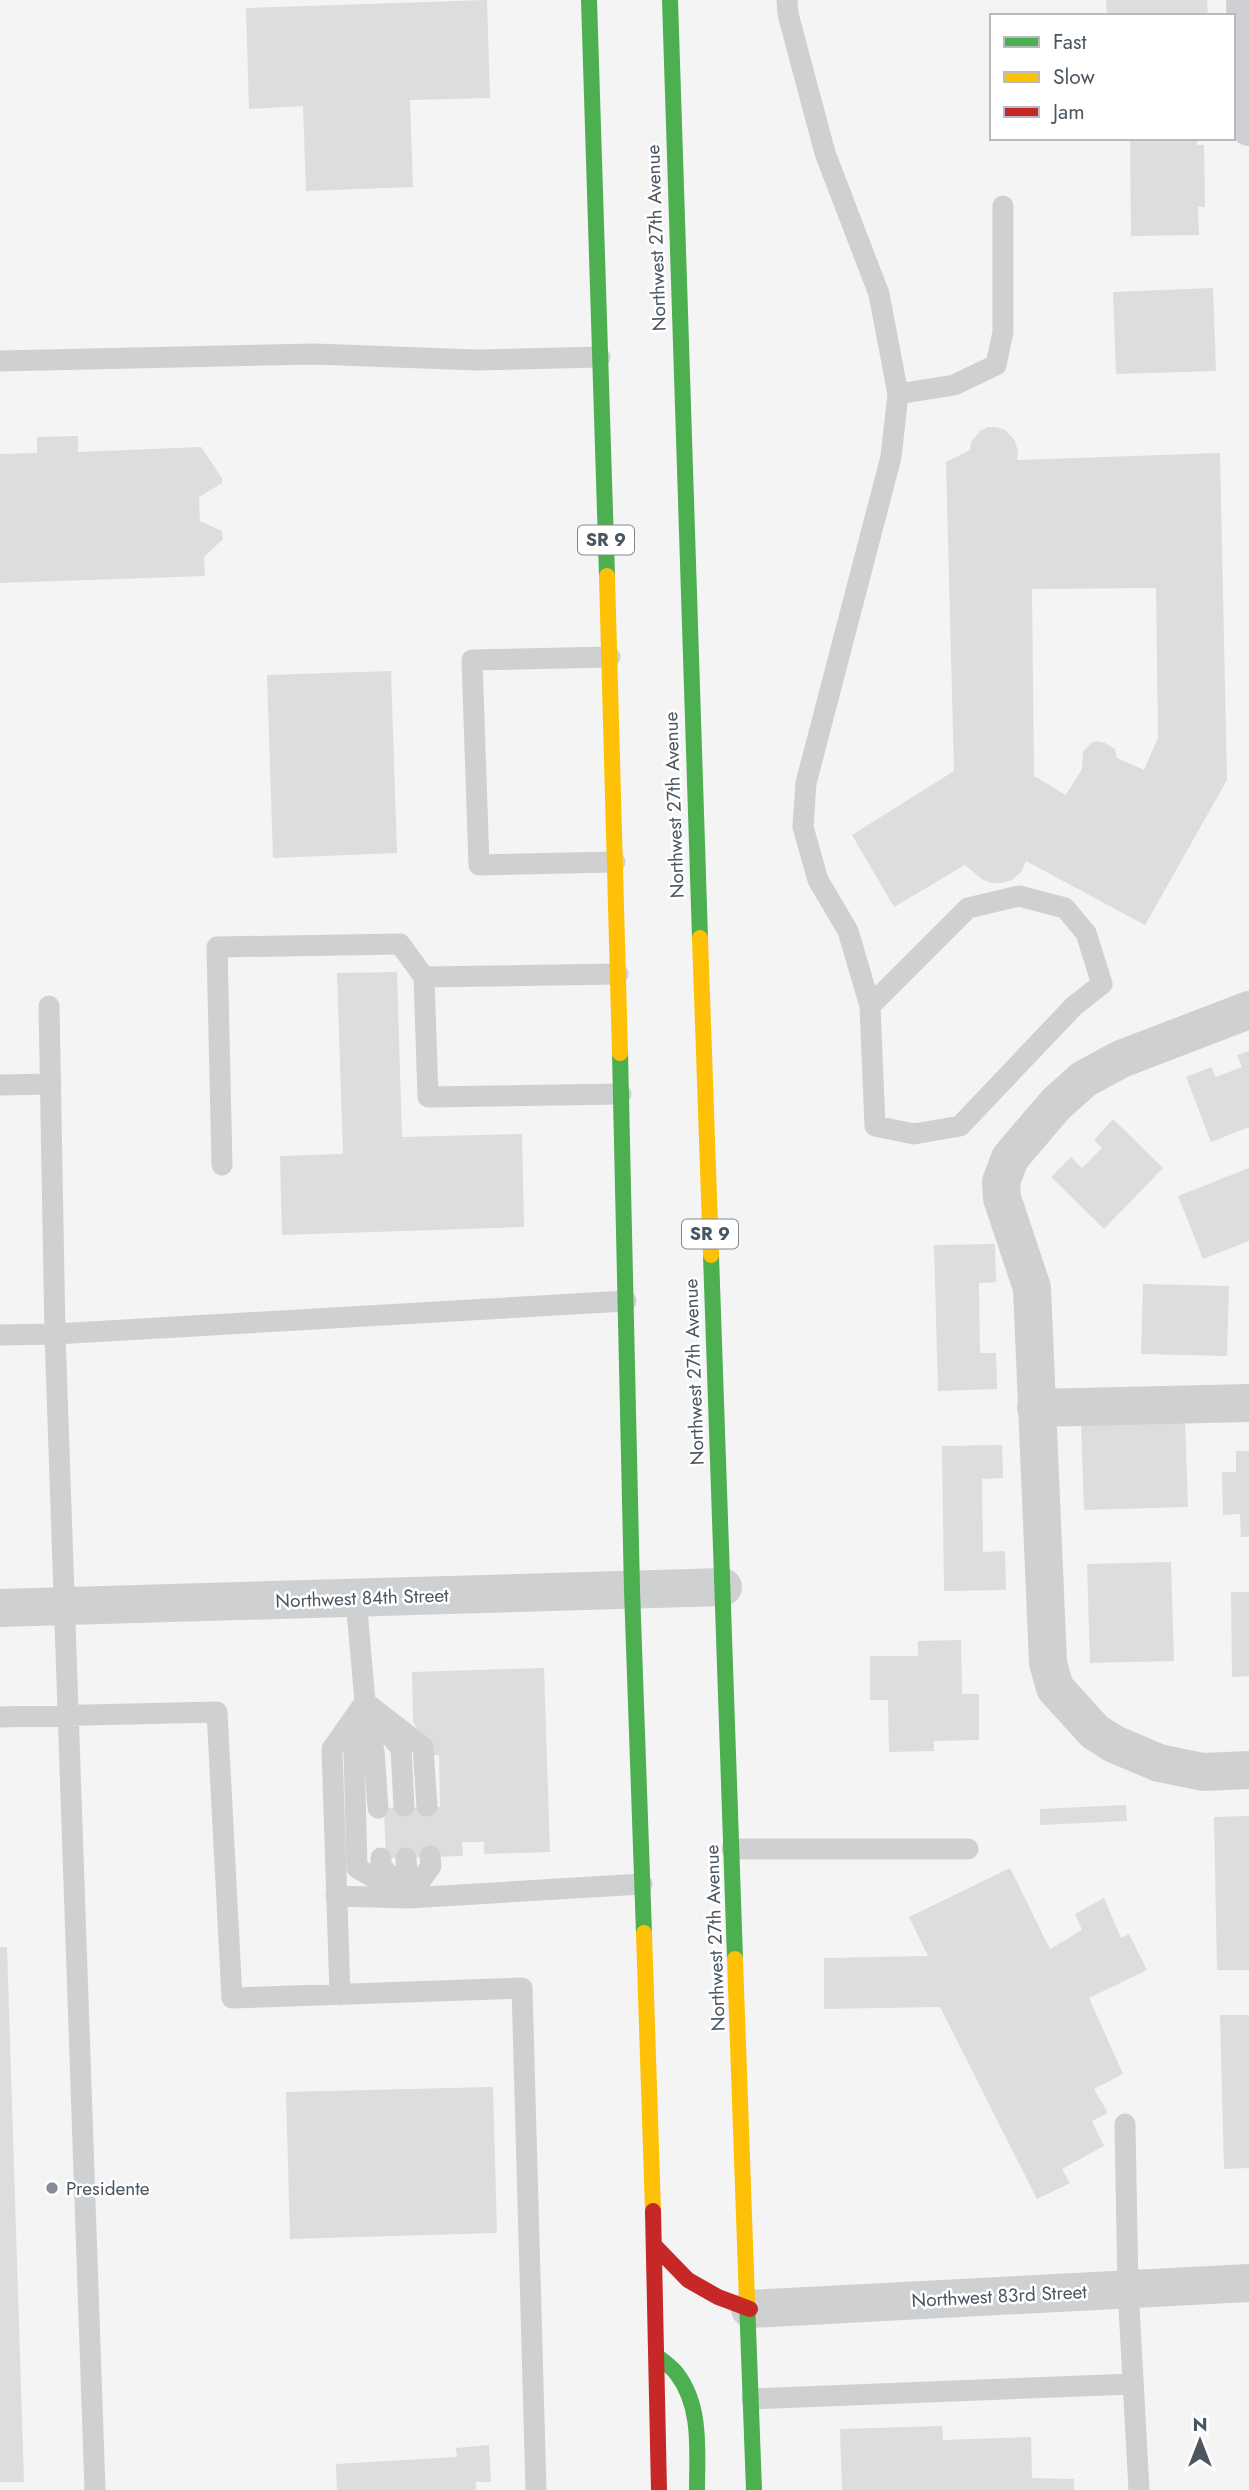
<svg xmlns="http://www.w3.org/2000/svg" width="1249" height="2490" font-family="Jost,sans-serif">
<rect width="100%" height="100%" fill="#f4f4f4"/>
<!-- building -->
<path fill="#ddddde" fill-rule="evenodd" d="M487 0 490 98 410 100 413 187 306 191 303 106 249 109 246 8Z
M1106 0H1207L1208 16H1107Z
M1130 138H1197V145H1204L1205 207H1198L1199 235 1131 236Z
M1213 288 1216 371 1116 374 1113 292Z
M988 427H996L1005 430 1014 439 1018 451 1017 460 1220 453 1227 780 1145 925 1026 861 1022 871 1012 880 1002 883H992L983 880 965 865 894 907 852 835 954 771 946 462 970 450 971 442 980 431ZM1156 588 1158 738 1144 770 1117 758 1115 749 1105 743 1098 741 1091 743 1083 752 1082 769 1066 795 1034 776 1032 589Z
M78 436V452L201 447 222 478V483L199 497 200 521 222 531 223 539 204 557 205 576 0 583V454L37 453V437Z
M391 671 397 853 273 858 267 675Z
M397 972 402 1137 522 1134 524 1227 282 1235 280 1156 343 1154 337 973Z
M1249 1051V1127L1211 1142 1186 1077 1211 1067 1216 1077 1242 1067 1237 1055Z
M1113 1119 1163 1168 1104 1229 1051 1177 1071 1157 1082 1168 1102 1148 1094 1140Z
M1249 1168V1241L1203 1259 1178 1196Z
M995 1244 996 1282 979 1283 980 1353H996L997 1389 938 1391 934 1245Z
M1143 1284 1229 1286 1227 1356 1141 1354Z
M1185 1419 1188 1507 1084 1510 1081 1422Z
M1002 1445 1003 1478 982 1479 983 1552 1005 1551 1006 1590 944 1591 942 1446Z
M1236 1451H1249V1537H1241L1240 1514 1223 1515 1222 1472H1236Z
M1171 1562 1174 1661 1090 1663 1087 1564Z
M1231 1592H1249V1676L1232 1677Z
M961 1640 962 1694H979V1740L934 1741V1751L889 1752 888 1700H870V1656H918V1641Z
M544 1668 550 1852 484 1854V1842H462L463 1856 386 1858 384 1808 440 1807 439 1755 429 1756 413 1721 412 1672Z
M1126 1805 1127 1821 1040 1825V1809Z
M1249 1816V1970H1217L1214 1817Z
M1010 1868 1050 1949 1082 1930 1075 1914 1104 1898 1121 1938 1129 1934 1147 1970 1089 1998 1123 2074 1094 2089 1108 2113 1092 2121 1104 2146 1062 2169 1070 2183 1037 2199 940 2007 824 2009V1958L928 1956 909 1917Z
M0 1947H7L24 2482H0Z
M1220 2015H1249V2168L1224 2169Z
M493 2087 497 2233 290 2239 286 2092Z
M942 2426 943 2440 1031 2437 1032 2478 1074 2479V2490H842L840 2429Z
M489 2445 491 2482H476V2490H337L336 2464 457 2457 456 2448Z"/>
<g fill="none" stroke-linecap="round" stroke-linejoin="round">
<!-- lane -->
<path stroke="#ced0d2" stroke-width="21" d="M787 0 788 14 825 153 879 294 898 394 891 457 806 783 803 827 818 880 848 931 870 1006 875 1126 914 1134 960 1126 1074 1006 1102 984 1086 933 1065 908 1019 896 968 908 870 1006
M0 361 314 354 476 360 600 357
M898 394 954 385 996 365 1003 332V206
M610 657 472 660 479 865 615 862
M618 974 424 977 428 1097 621 1094
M0 1085 51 1084
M222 1165 217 947 400 944 424 977
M0 1335 55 1334 49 1006
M365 1702 423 1747 427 1806
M367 1711 374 1751 378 1808
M362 1714 354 1752 357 1868 407 1897
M0 1717 217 1712 232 1998 522 1988 536 2490
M383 1726 401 1749 404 1806
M732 1849H968
M381 1858V1866L398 1885
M406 1858 408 1898
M336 1896 408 1898 642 1884
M408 1898 431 1866 430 1856
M340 1995 332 1749 365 1702 356 1599
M1125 2124 1128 2289 1139 2490
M752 2399 1133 2384
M95 2490 55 1334 626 1301"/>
<!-- street -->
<path stroke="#ced0d2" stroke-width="38" d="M1245 0 1249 127
M1249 1010 1121 1059 1084 1079 1056 1104 1010 1158 1001 1182 1002 1198 1032 1288 1048 1663 1055 1688 1095 1732 1114 1744 1159 1763 1203 1772 1249 1770
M1036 1408 1249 1403
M0 1608 723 1587
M750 2309 1249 2283"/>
<!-- fast -->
<path stroke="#4caf50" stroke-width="16" d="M589 0 607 576
M670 0 700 938
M620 1053 632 1590 644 1933
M711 1255 735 1959
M747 2301 754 2490
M657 2356C664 2362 672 2367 677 2374 702 2407 697 2451 697 2490"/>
<!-- slow -->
<path stroke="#ffc107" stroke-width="16" d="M607 576 620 1053
M700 938 711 1255
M644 1933 653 2211
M735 1959 747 2301"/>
<!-- jam -->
<path stroke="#c62828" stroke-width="16" d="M653 2211 659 2490
M654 2245 688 2280 718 2297 750 2309"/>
</g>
<!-- markers -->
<circle fill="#868d94" stroke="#fff" stroke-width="2.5" cx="52" cy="2188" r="7"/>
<g text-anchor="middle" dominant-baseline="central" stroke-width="5" stroke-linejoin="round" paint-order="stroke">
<!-- shield labels -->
<g fill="#fff" stroke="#808990" stroke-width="2">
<rect x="578" y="525.5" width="56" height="29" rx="5"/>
<rect x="682" y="1219.5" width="56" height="29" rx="5"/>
</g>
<g font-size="18" font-weight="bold" fill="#4a5661">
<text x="606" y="540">SR 9</text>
<text x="710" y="1234">SR 9</text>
</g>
<!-- street labels -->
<g font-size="19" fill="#4a5661" stroke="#fff">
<text transform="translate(656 238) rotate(-92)">Northwest 27th Avenue</text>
<text transform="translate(674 805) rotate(-92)">Northwest 27th Avenue</text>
<text transform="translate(694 1372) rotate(-92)">Northwest 27th Avenue</text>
<text transform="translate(362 1598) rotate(-2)">Northwest 84th Street</text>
<text transform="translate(715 1938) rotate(-92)">Northwest 27th Avenue</text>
<text transform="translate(999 2296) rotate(-3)">Northwest 83rd Street</text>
</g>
<!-- poi labels -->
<g font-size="19" fill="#4a5661" stroke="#fff" text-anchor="start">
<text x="66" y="2188">Presidente</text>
</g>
</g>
<!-- legend -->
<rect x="990" y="14" width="245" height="126" fill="#ffffff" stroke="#b7bbc0" stroke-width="2"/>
<rect x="1004" y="37" width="35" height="10" fill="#4caf50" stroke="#b7bbc0" stroke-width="2"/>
<text x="1053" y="49" font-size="21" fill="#4a5661">Fast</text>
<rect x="1004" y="72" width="35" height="10" fill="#ffc107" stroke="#b7bbc0" stroke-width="2"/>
<text x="1053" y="84" font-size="21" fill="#4a5661">Slow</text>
<rect x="1004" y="107" width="35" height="10" fill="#c62828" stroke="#b7bbc0" stroke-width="2"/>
<text x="1053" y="119" font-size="21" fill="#4a5661">Jam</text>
<!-- north arrow -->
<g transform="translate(1200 2441)" stroke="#ffffff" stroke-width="5" paint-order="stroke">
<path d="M0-5L12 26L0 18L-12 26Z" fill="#4a5661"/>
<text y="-10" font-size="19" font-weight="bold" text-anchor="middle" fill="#4a5661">N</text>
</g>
</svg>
